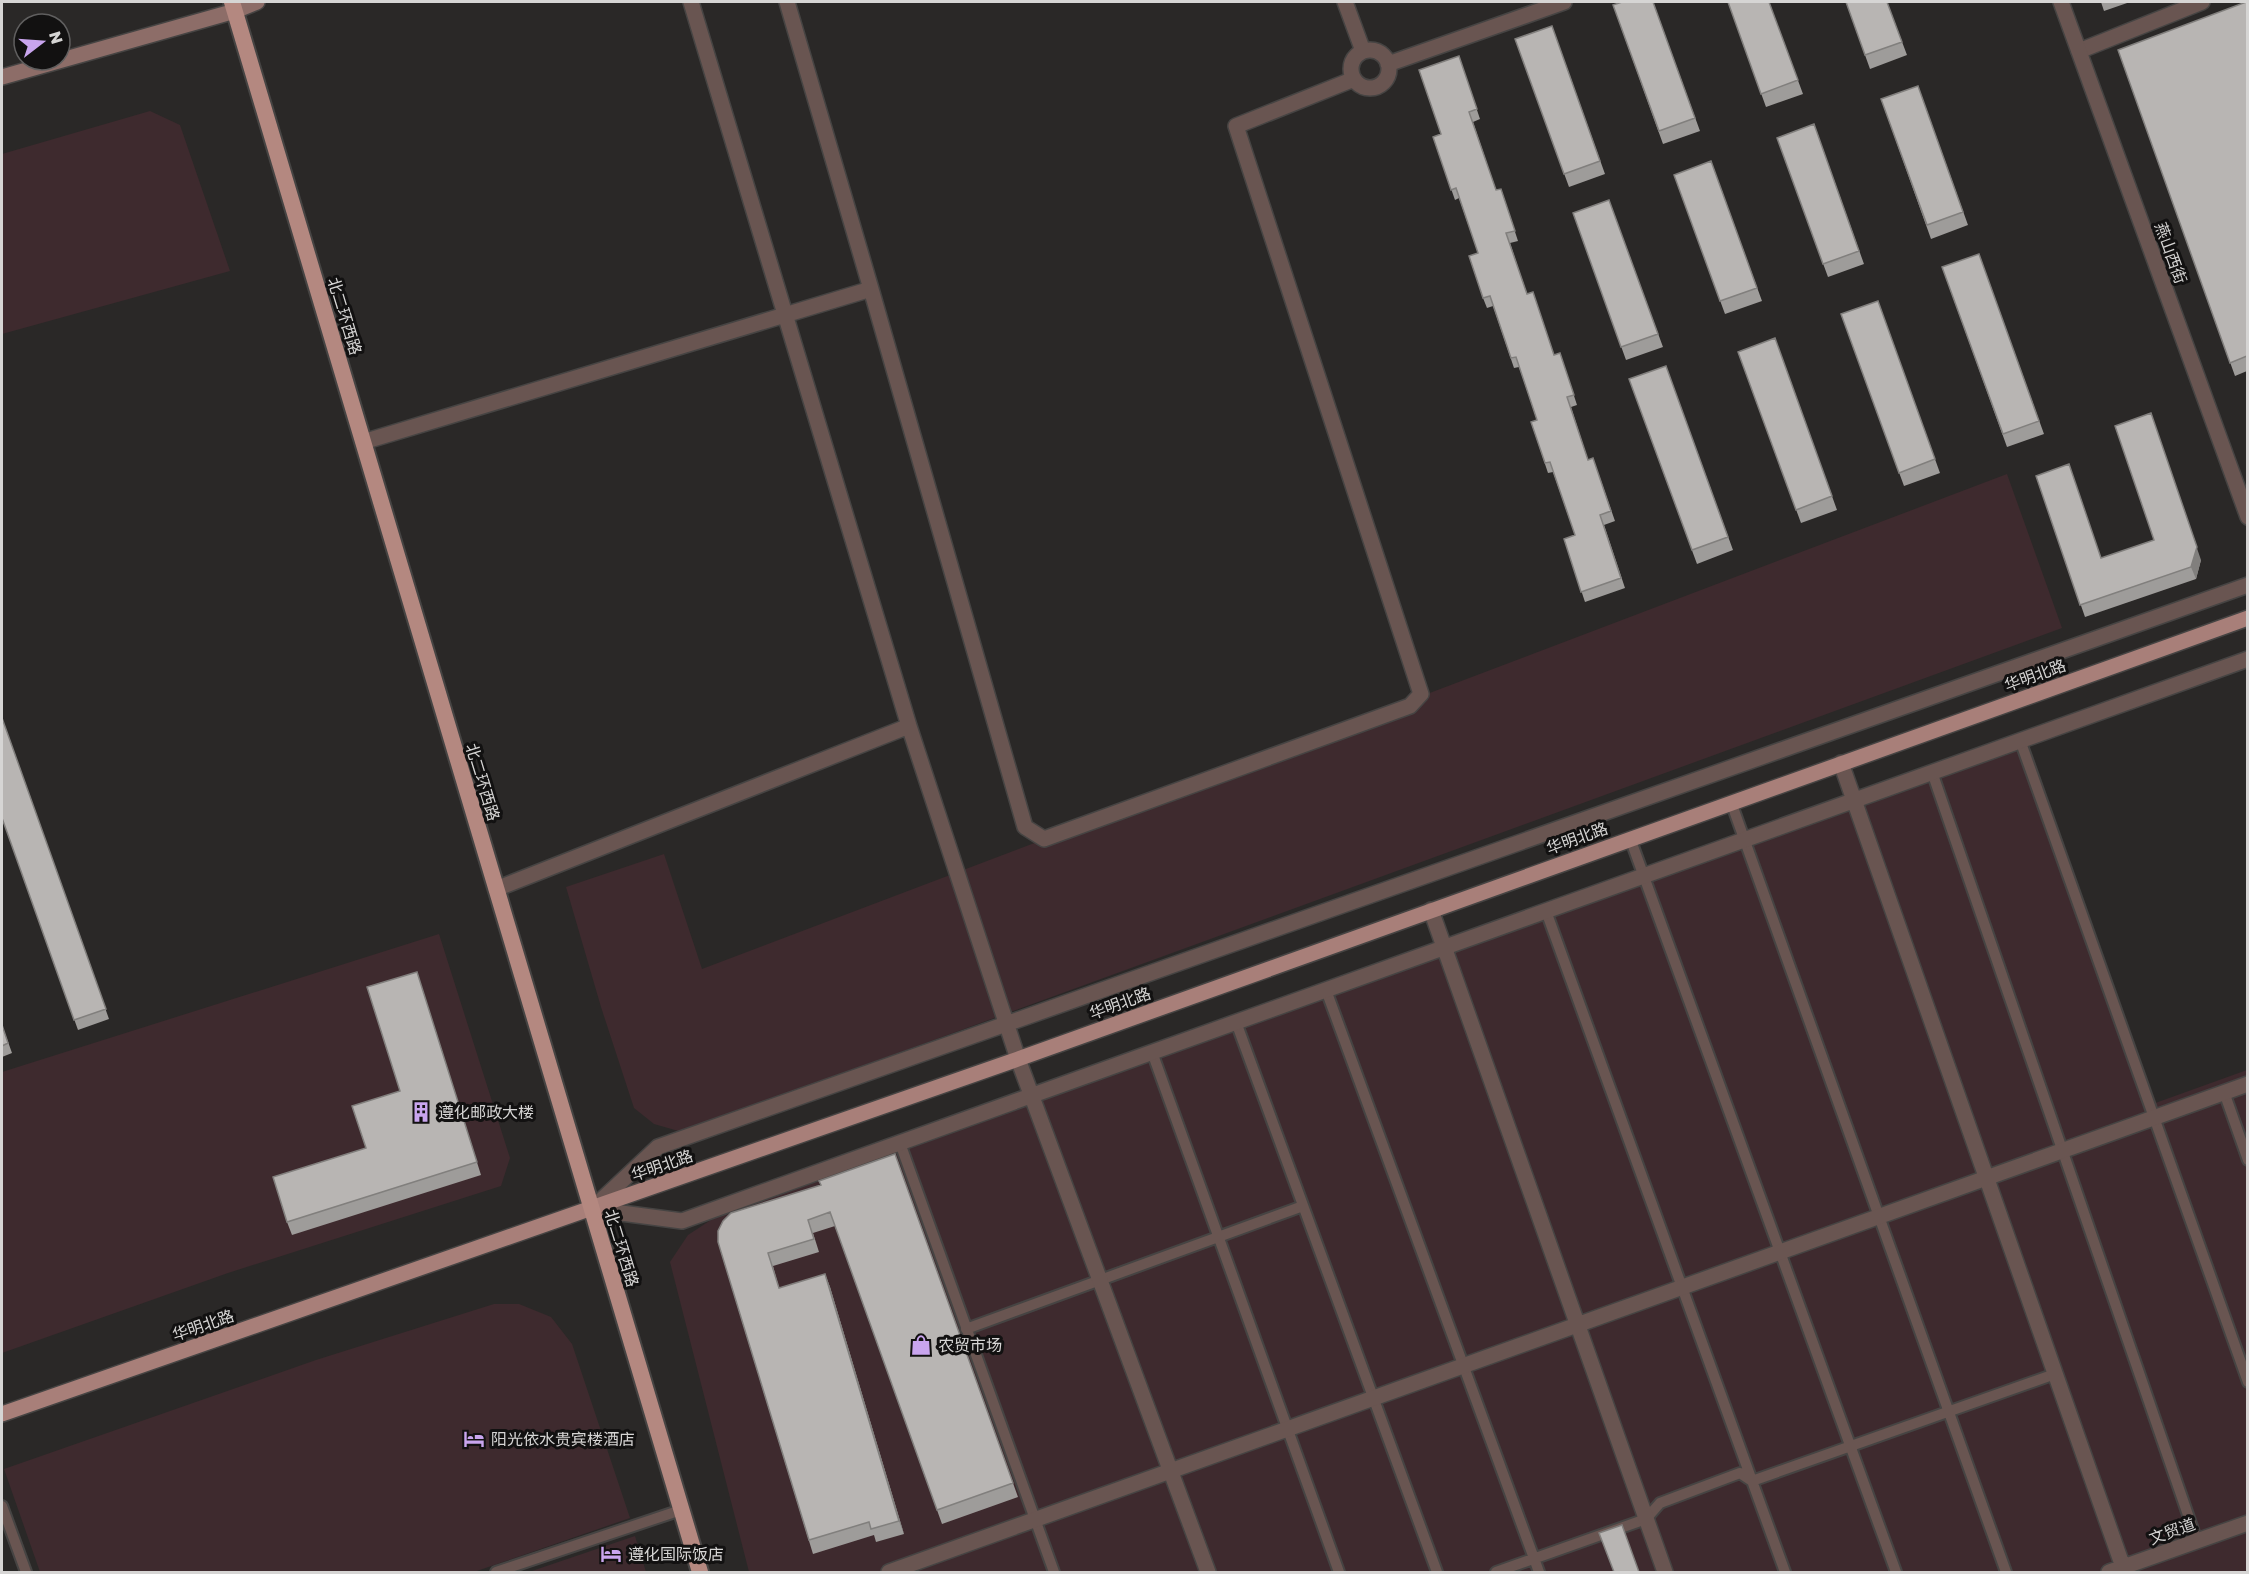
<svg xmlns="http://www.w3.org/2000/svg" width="2249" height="1574" font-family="'Golos Text','Noto Sans SC',sans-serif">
<rect width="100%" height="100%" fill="#2a2827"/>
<!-- commercial -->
<path fill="#3e2a2e" d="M150 111 180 125 230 271 2 334V154Z
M2007 474 2062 628 682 1132 654 1124 634 1108 601 1007 566 887 664 854 702 969Z
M2021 744 2147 1106 2247 1070V1572H749L670 1262 688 1235 723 1212Z
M439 934 510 1158 501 1186 228 1273 2 1353V1072Z
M494 1304H519L551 1317 572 1344 630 1518 474 1572H40L4 1469 316 1360Z
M635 1536 646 1572H529Z"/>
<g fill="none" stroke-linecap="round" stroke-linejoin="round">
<!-- service casing -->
<g stroke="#464443" stroke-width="14">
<path id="service" d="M2020 740 2248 1382
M1932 772 2197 1541
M1731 802 2006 1572
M1630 838 1896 1572
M1546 911 1785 1572
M1326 990 1539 1572
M1236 1022 1437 1572
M1152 1052 1339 1572
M2224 1092 2248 1160
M900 1143 1054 1572
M966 1329 1303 1206
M2 1506 26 1572
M496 1572 681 1510
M1496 1572 1646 1519 1660 1503 1740 1473 1752 1481 2055 1374"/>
</g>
<!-- minor casing -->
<g stroke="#464443" stroke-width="18">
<path id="minor" d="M691 2 909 726 1018 1059 1208 1572
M787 2 871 289
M1345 2 1363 51
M1351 69a19 19 0 1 1 38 0a19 19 0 1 1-38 0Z
M2079 51 2202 2
M1388 64 1564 2
M363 442 871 289 1025 827 1044 839 1410 706 1421 694 1236 126 1354 79
M1841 763 2123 1567
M496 889 909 726
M1431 910 1665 1572
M594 1207 658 1147 2248 585
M591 1209 682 1221 2248 659
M889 1572 2248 1084
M2109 1572 2248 1523"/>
</g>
<!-- tertiary casing -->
<g stroke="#464443" stroke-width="18">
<path id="tertiary" d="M2061 2 2248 517"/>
</g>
<!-- secondary casing -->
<g stroke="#464443" stroke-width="18">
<path id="secondary" d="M2 77 235 11 257 2"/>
</g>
<!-- primary casing -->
<g stroke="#464443" stroke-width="18">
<path id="primary" d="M2 1414 1018 1059 2248 618"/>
</g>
<!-- trunk casing -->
<g stroke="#464443" stroke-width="20">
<path id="trunk" d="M232 2 700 1572"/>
</g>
<!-- service -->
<use href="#service" stroke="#695551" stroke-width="10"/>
<!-- minor -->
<use href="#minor" stroke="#695551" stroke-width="15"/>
<!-- tertiary -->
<use href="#tertiary" stroke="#695551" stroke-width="15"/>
<!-- secondary -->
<use href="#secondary" stroke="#8d6d68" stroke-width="15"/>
<!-- primary -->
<use href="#primary" stroke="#a87f79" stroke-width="15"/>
<!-- trunk -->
<use href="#trunk" stroke="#b48880" stroke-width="16"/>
</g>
<!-- wall -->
<path fill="#9e9c9a" d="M1653 2 1700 131 1663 144 1613 5Z
M1728 2H1769L1803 94 1766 107Z
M1846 2H1887L1907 55 1870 69Z
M2101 2H2130L2104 11Z
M2247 2V371L2235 376 2118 50Z
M1552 26 1605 174 1569 187 1515 39Z
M1459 56 1480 119 1473 122 1496 190 1501 189 1518 241 1510 243 1527 294 1554 355 1560 353 1577 405 1571 407 1588 460 1593 458 1615 521 1604 525 1625 588 1585 602 1564 539 1575 535 1553 472 1548 473 1531 422 1537 420 1519 367 1514 368 1493 306 1487 308 1483 298 1478 253 1459 198 1455 200 1433 137 1441 134Z
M1918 86 1968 225 1931 239 1881 99Z
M1814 124 1864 264 1828 277 1777 138Z
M1711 161 1762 301 1725 314 1674 175Z
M1609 200 1663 347 1626 360 1573 213Z
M1979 254 2044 434 2007 447 1942 267Z
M1878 301 1940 473 1904 486 1841 314Z
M1775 338 1837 510 1801 523 1738 352Z
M1666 366 1733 550 1697 564 1629 379Z
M2036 476 2102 558 2201 560 2196 579 2085 617Z
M2 718 109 1019 78 1030 2 818Z
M417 972 481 1175 292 1235 287 1222 366 1148 400 1091Z
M2 1025 12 1053 2 1057Z
M895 1154 1018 1497 942 1524 835 1226 813 1233 819 1252 773 1266 779 1288 825 1274 830 1287 904 1534 876 1542 874 1535 813 1554 718 1242 821 1185Z"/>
<!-- shaded-wall -->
<path fill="#817f7d" d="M2151 413 2201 560 2196 579 2191 567Z
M825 1274 830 1287 904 1534 899 1521Z"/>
<!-- building -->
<path fill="#b8b5b3" stroke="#817f7d" stroke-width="1.5" d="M1622 2H1653L1695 118 1659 131 1613 5Z
M1728 2H1769L1798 80 1761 94Z
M1846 2H1887L1902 42 1865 55Z
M2246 2H2247V356L2230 363 2118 50Z
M1552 26 1600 161 1564 174 1515 39Z
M1459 56 1477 109 1469 112 1496 190 1501 189 1515 231 1506 233 1527 294 1533 292 1554 355 1560 353 1574 395 1567 397 1588 460 1593 458 1611 511 1600 515 1621 578 1581 592 1564 539 1575 535 1550 462 1545 463 1531 422 1537 420 1516 357 1511 358 1490 296 1483 298 1469 256 1478 253 1456 188 1451 190 1433 137 1441 134 1419 70Z
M1918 86 1963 212 1927 225 1881 99Z
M1814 124 1859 251 1823 264 1777 138Z
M1711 161 1757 288 1720 301 1674 175Z
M1609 200 1658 334 1621 347 1573 213Z
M1979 254 2039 421 2003 434 1942 267Z
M1878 301 1935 459 1899 473 1841 314Z
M1775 338 1832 496 1796 510 1738 352Z
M1666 366 1728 537 1692 550 1629 379Z
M2151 413 2197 547 2191 567 2080 605 2036 476 2069 464 2101 558 2154 540 2115 426Z
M2 718 106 1009 74 1020 2 818Z
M417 972 477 1162 287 1222 273 1177 366 1148 352 1106 400 1091 367 987Z
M2 1025 8 1043 2 1046Z
M895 1154 1013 1483 937 1510 830 1212 808 1220 814 1239 768 1253 779 1288 825 1274 899 1521 871 1529 869 1522 809 1540 718 1242V1231L723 1221 731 1213 821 1185 819 1181Z
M1622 1525 1639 1572H1614L1599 1533Z"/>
<!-- icons -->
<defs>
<g id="building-bare" transform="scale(1.62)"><path d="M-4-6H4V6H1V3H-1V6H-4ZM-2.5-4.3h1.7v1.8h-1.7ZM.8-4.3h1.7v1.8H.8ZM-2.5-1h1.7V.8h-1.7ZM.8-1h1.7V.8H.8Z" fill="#c9a5ee" stroke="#121111" stroke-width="2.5" paint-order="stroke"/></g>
<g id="shop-bare" transform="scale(1.62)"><path d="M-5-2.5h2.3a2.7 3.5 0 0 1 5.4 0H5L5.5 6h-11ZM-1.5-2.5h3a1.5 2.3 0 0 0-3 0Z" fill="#c9a5ee" stroke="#121111" stroke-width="2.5" paint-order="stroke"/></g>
<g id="hotel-bare" transform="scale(1.62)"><path d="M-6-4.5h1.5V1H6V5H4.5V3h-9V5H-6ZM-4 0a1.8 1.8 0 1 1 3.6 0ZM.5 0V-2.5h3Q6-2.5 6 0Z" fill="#c9a5ee" stroke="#121111" stroke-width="2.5" paint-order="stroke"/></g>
</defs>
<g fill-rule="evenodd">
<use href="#building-bare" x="421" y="1112"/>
<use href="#shop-bare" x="921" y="1345"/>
<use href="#hotel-bare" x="474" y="1439"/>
<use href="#hotel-bare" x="611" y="1554"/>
</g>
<g text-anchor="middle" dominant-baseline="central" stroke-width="6" stroke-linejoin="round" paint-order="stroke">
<!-- street labels -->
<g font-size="16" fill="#d6d5d4" stroke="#121111">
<text transform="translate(2171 253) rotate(70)">燕山西街</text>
<text transform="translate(345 316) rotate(73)">北二环西路</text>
<text transform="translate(2035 675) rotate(-20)">华明北路</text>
<text transform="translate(483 782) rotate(73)">北二环西路</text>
<text transform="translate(1577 838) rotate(-20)">华明北路</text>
<text transform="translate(1120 1003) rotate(-20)">华明北路</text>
<text transform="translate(662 1165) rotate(-19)">华明北路</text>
<text transform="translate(622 1248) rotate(73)">北二环西路</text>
<text transform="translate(203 1325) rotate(-19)">华明北路</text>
<text transform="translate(2172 1531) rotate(-20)">文贸道</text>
</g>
<!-- poi labels -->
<g font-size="16" fill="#d6d5d4" stroke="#121111" text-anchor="start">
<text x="438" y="1112">遵化邮政大楼</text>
<text x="938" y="1345">农贸市场</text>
<text x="491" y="1439">阳光依水贵宾楼酒店</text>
<text x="628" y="1554">遵化国际饭店</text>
</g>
</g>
<!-- border -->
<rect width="2249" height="1574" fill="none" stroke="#d6d5d4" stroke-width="6"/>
<!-- north arrow -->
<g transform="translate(42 42) rotate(73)"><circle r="28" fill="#121111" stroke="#605f5f" stroke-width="1.5"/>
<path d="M0-4.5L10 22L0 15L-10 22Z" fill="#c9a5ee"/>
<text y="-9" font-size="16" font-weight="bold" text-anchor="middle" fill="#d6d5d4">N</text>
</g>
</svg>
